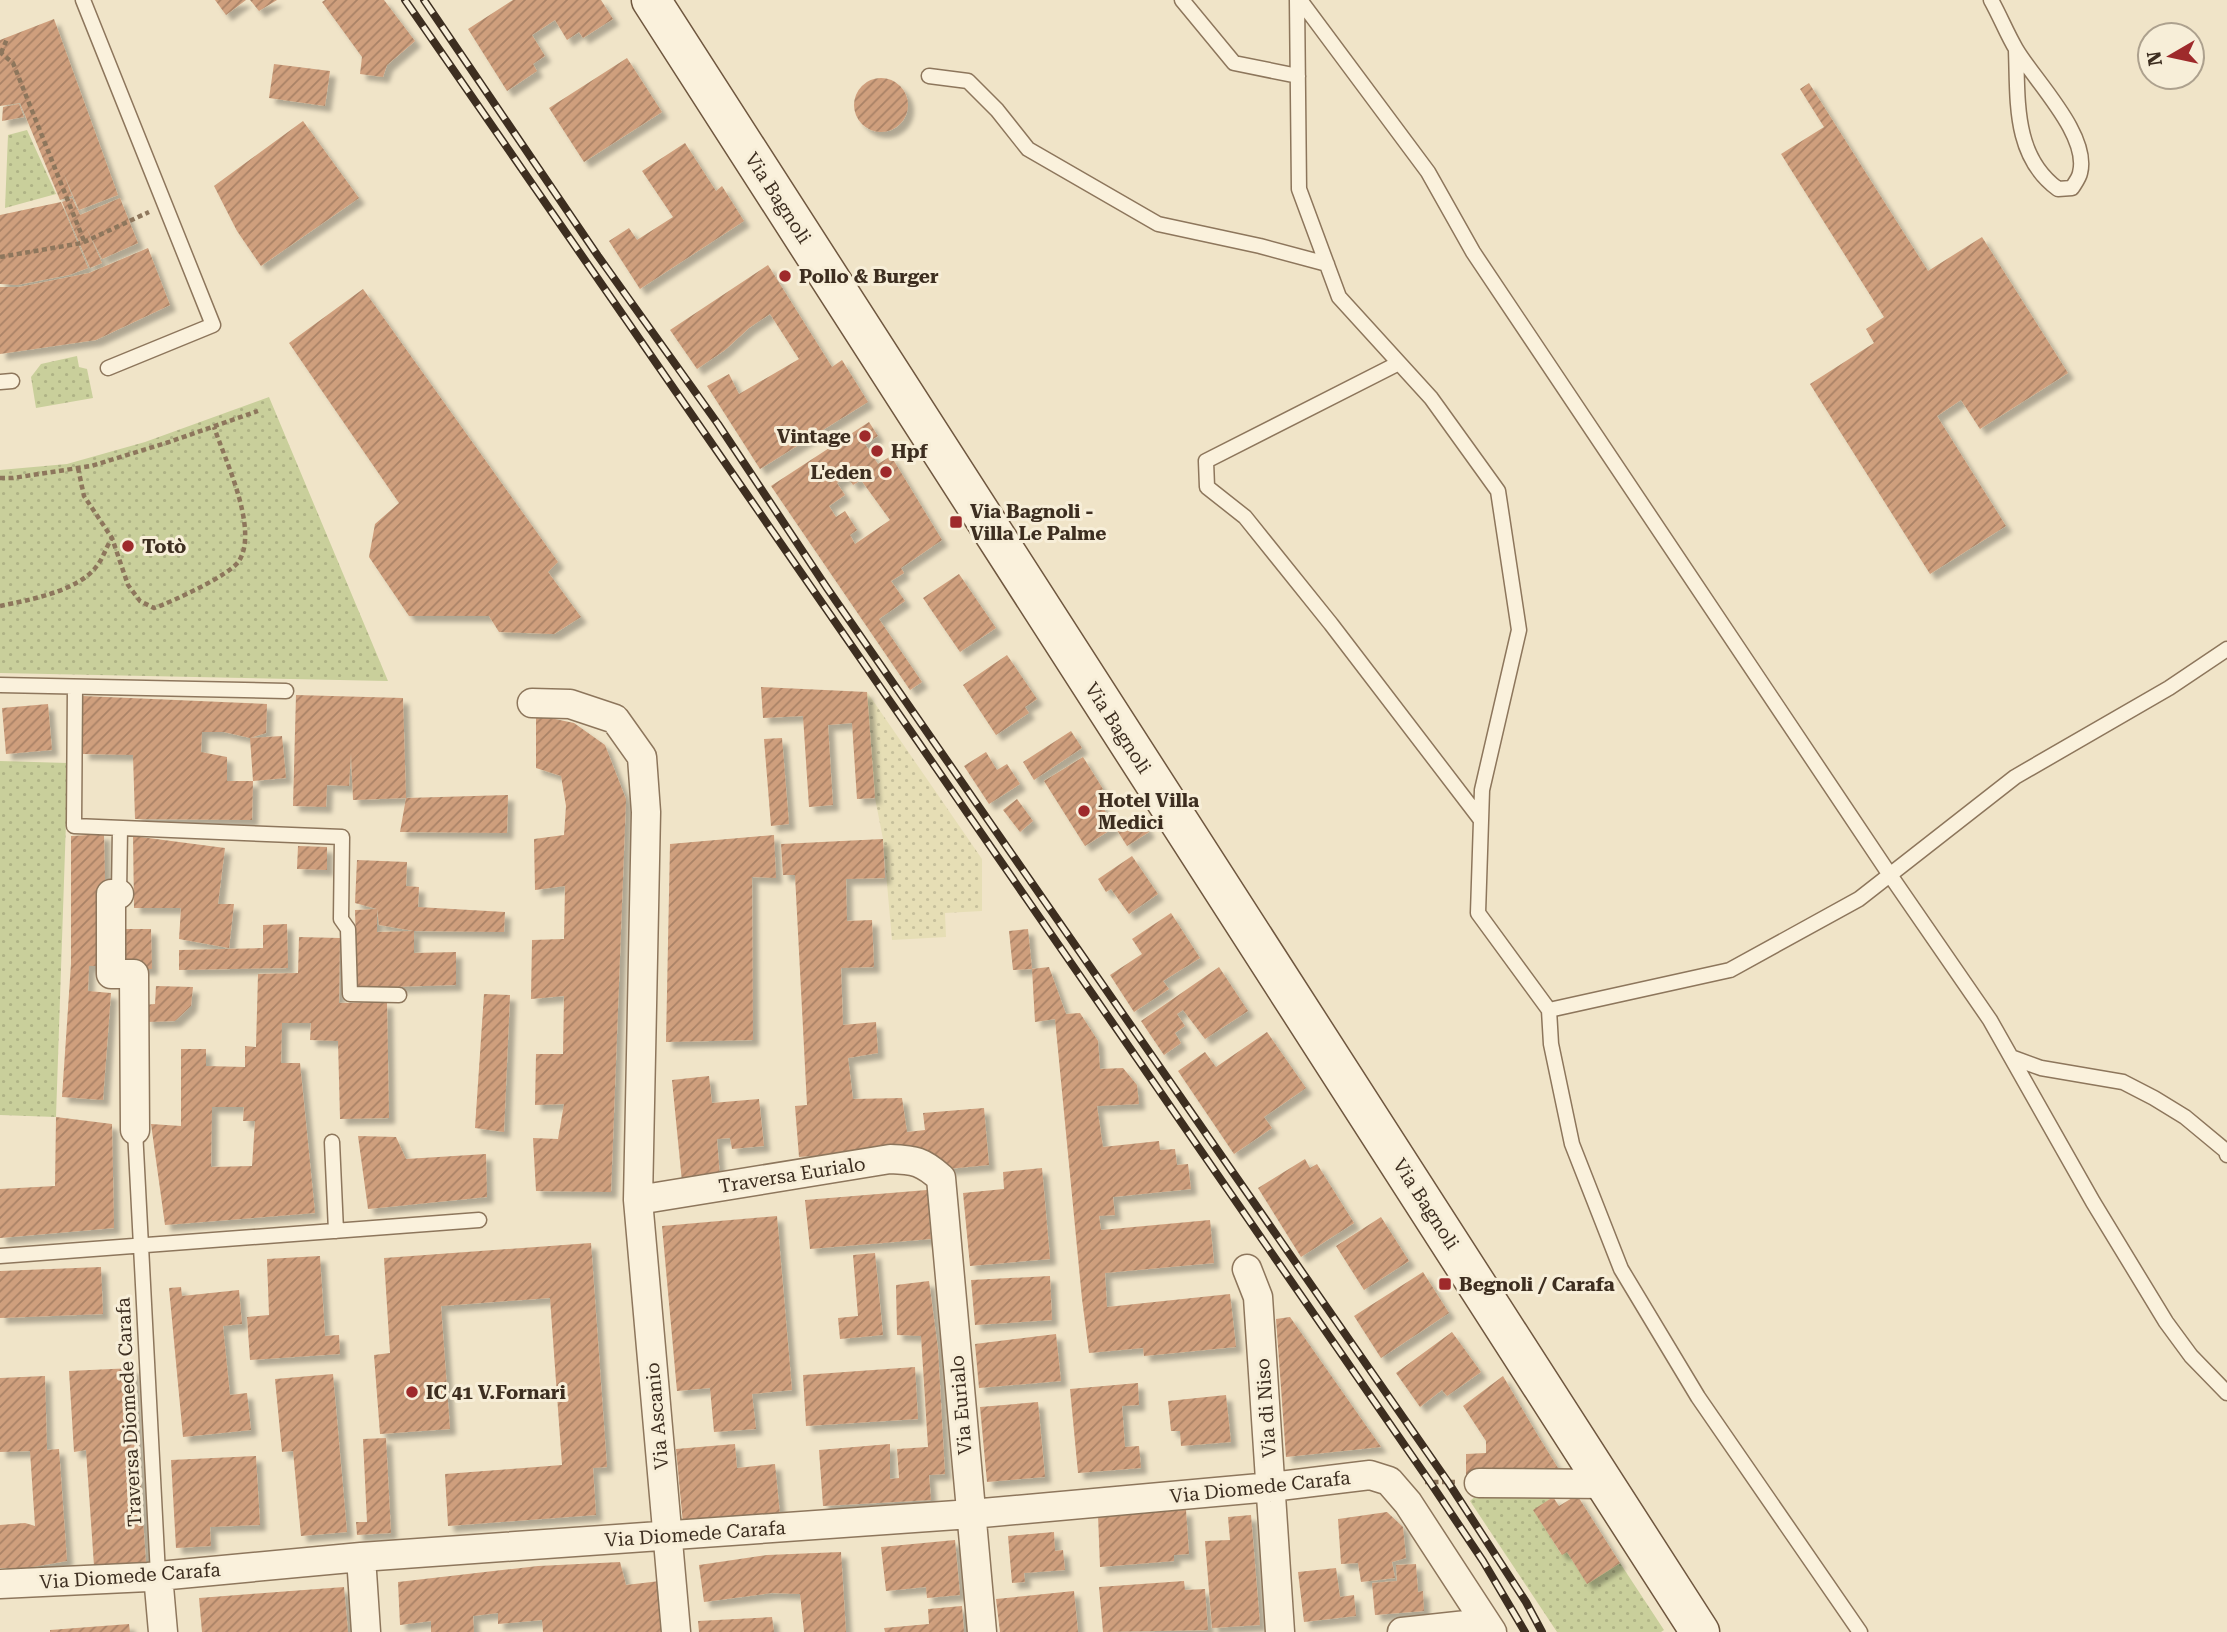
<svg xmlns="http://www.w3.org/2000/svg" width="2227" height="1632" font-family="'Roboto Serif',serif">
<defs>
<pattern id="farmland-dots" width="8" height="8" patternUnits="userSpaceOnUse" patternTransform="scale(1.75)"><rect width="8" height="8" fill="#e6deb5"/><path d="M2 2h.1M6 6h.1" fill="none" stroke="#c6bf9b" stroke-width="1.8" stroke-linecap="round"/></pattern>
<pattern id="green-dots" width="8" height="8" patternUnits="userSpaceOnUse" patternTransform="scale(1.75)"><rect width="8" height="8" fill="#c9cf9b"/><path d="M2 2h.1M6 6h.1" fill="none" stroke="#aeb285" stroke-width="1.8" stroke-linecap="round"/></pattern>
<pattern id="building-hatch" width="6" height="6" patternUnits="userSpaceOnUse" patternTransform="scale(1.75)"><rect width="6" height="6" fill="#cf9f7d"/><path d="M-1 1l2-2M0 6l6-6M5 7l2-2" fill="none" stroke="#a98266"/></pattern>
<filter id="shadow"><feDropShadow dx="6" dy="6" stdDeviation="2" flood-color="#0004"/></filter>
</defs>
<rect width="100%" height="100%" fill="#f0e4c8"/>
<!-- farmland -->
<path fill="url(#farmland-dots)" d="M867 692 982 859V911L945 913 946 937 892 940 883 839 875 798Z"/>
<!-- green -->
<path fill="url(#green-dots)" d="M27 130 56 194 5 208 8 135Z
M77 356 79 367 87 369 93 398 36 408 31 377 41 364Z
M269 397 388 681 0 673V470L67 464 145 442Z
M0 761 68 763 56 1117 0 1115Z
M1477 1495 1553 1497 1534 1510 1561 1554 1567 1552 1587 1583 1620 1563 1664 1630 1661 1632H1557L1470 1501Z"/>
<!-- building -->
<path fill="url(#building-hatch)" fill-rule="evenodd" filter="url(#shadow)" d="M215 0H246L226 15Z
M250 0H277L259 11Z
M325 0H384L415 41 387 65 383 77 360 74 362 57 322 2Z
M513 0H601L613 19 583 38 579 32 567 40 555 20 532 35 545 56 533 64 537 71 507 91 468 29Z
M54 19 118 195 79 210 63 172 72 196 60 200 20 103 0 106V40Z
M627 58 662 112 584 162 549 108Z
M274 64 330 71 325 106 269 98Z
M854 105a27 27 0 1 1 54 0a27 27 0 1 1-54 0Z
M1809 83 1928 271 1982 237 2068 373 1980 429 1961 400 1937 416 2006 526 1930 574 1810 384 1874 343 1866 329 1884 317 1781 154 1824 127 1800 89Z
M19 104 24 117 2 121 3 107Z
M303 121 359 198 261 266 237 231 214 186Z
M685 143 716 191 722 186 744 221 640 289 609 241 629 228 637 240 673 217 642 171Z
M72 198 80 215 120 198 138 243 102 259 86 227 102 263 90 268 62 202Z
M61 202 88 268 69 275 17 285 0 284V215Z
M148 248 170 305 96 340 0 354V287H19L89 273Z
M768 265 832 367 842 360 868 402 760 469 707 386 729 374 739 394 799 359 770 314 749 328 725 350 697 369 670 330Z
M363 289 558 562 548 572 581 617 554 634 499 632 489 616H409L369 557 375 524 399 503 289 343Z
M869 422 878 436 865 444 878 464 891 456 942 540 901 568 904 573 891 581 905 601 879 619 922 682 910 690 771 486ZM847 476 853 485 861 480 890 520 855 544 850 535 857 530 845 511 836 517 829 506 845 495 837 483Z
M959 574 996 628 960 652 923 598Z
M1007 655 1037 699 1025 707 1029 713 996 735 963 685Z
M761 687 867 692 875 798 857 799 852 723 828 725 833 805 809 807 803 716 763 718Z
M296 695 403 698 406 798 353 800 351 753 349 786 327 785 326 807 293 806Z
M83 696 267 704 266 733 250 738 224 732H202L201 752 227 757V781H253L252 820 135 819 133 755 83 754Z
M48 704 52 750 6 754 2 708Z
M536 715 574 723 605 745 626 799 611 1192 536 1191 533 1138 558 1139 564 1104 535 1105 536 1054H563L564 996 531 999 532 940 564 939 565 886 535 890 534 839 564 835 566 806 561 776 536 768Z
M1071 731 1082 748 1034 780 1023 762Z
M282 736 286 778 253 781 250 738Z
M782 738 789 824 771 826 764 739Z
M986 752 997 770 1007 764 1020 784 989 804 964 766Z
M1083 757 1103 789 1095 794 1115 827 1085 846 1044 781Z
M508 795 507 833 400 832 406 798Z
M1017 799 1033 821 1020 832 1003 810Z
M1137 813 1149 832 1127 846 1115 827Z
M104 834 107 966H89L88 991 111 993 103 1100 62 1097 71 964V836Z
M774 835 776 878 752 877 753 1040 666 1042 670 844Z
M133 836 225 848 218 904H234L229 948 179 939 181 908H134Z
M883 839 885 878 846 879 847 921 872 920 874 967 841 968 843 1025 876 1022 878 1053 848 1058 853 1099 902 1098 907 1132 925 1130 923 1113 984 1108 989 1165 937 1170 909 1148 799 1157 795 1106 807 1105 795 875H783L781 844Z
M298 846 327 847V870L297 869Z
M1132 856 1158 894 1129 914 1111 889 1106 892 1098 879Z
M357 860 407 862 406 886 419 887 418 907 505 912 504 932 414 931V953L456 952V985L357 988 355 910 377 909 355 903ZM377 909 379 925 414 931 377 932Z
M1171 913 1200 958 1163 981 1169 989 1134 1012 1110 975 1142 954 1132 939Z
M287 924 288 968 179 970V950L263 948V925Z
M113 929H151L152 969H114Z
M1028 929 1032 969 1013 970 1009 931Z
M299 937 340 938 339 1003 387 1002 389 1118 340 1119 338 1041 310 1040 311 1023H282L281 1063H300L315 1213 165 1225 151 1124 181 1126V1049H206V1066L245 1067V1046L256 1047 258 974 298 973ZM212 1107H244L243 1121H255L252 1166 211 1167Z
M1049 967 1066 1014 1080 1013 1098 1041 1100 1069 1123 1068 1137 1085 1139 1104 1097 1106 1103 1147 1159 1141 1160 1150 1175 1149 1177 1165 1188 1164 1191 1189 1113 1197 1115 1215 1099 1216 1101 1230 1210 1220 1214 1263 1105 1273 1107 1307 1230 1294 1236 1347 1144 1356 1143 1348 1089 1353 1082 1299 1055 1019 1035 1022 1032 969Z
M1219 967 1248 1011 1205 1039 1183 1010 1177 1014 1185 1026 1175 1033 1181 1043 1164 1055 1141 1021Z
M156 986 193 987 191 1006 175 1021 147 1022 144 1005 155 1004Z
M484 994 510 995 504 1132 475 1128Z
M1267 1032 1306 1088 1264 1117 1272 1128 1234 1154 1178 1071 1205 1052 1216 1067Z
M709 1076 712 1103 759 1099 764 1146 732 1149 730 1138 717 1139 720 1178 682 1182 672 1080Z
M56 1117 112 1124 114 1228 0 1238V1189L55 1186Z
M358 1136 396 1137 406 1159 486 1154 487 1197 368 1209Z
M1305 1159 1310 1168 1317 1164 1354 1223 1301 1257 1258 1188Z
M1042 1168 1050 1259 970 1266 963 1193 1004 1189 1003 1172Z
M927 1190 931 1239 810 1249 805 1200Z
M777 1216 792 1390 752 1394 756 1429 714 1432 710 1388 677 1391 662 1226Z
M1381 1217 1409 1261 1364 1290 1336 1246Z
M591 1243 607 1467 593 1468 596 1515 448 1526 445 1474 562 1465 550 1298 441 1306 450 1429 380 1434 374 1355 390 1353 384 1258Z
M875 1253 883 1335 840 1339 838 1318 858 1316 853 1255Z
M320 1256 325 1336 339 1335 340 1354 250 1360 247 1317 269 1315 267 1259Z
M101 1267 103 1314 0 1318V1271Z
M1423 1272 1449 1313 1381 1358 1354 1316Z
M1050 1276 1052 1320 975 1325 971 1280Z
M929 1281 938 1349 945 1474 929 1475 931 1500 823 1506 819 1450 890 1444V1479L899 1478 897 1449 928 1447 921 1336 897 1335 896 1285Z
M181 1287 182 1296 239 1290 242 1324 223 1326 230 1395 247 1393 251 1430 183 1437 169 1288Z
M1290 1317 1381 1447 1286 1457 1276 1319Z
M1452 1332 1481 1372 1447 1396 1442 1390 1420 1407 1396 1373Z
M1056 1334 1061 1381 979 1388 975 1344Z
M915 1367 918 1419 806 1426 803 1375Z
M133 1368 146 1563 94 1566 86 1450 74 1452 69 1371Z
M333 1374 347 1532 301 1536 293 1451 282 1452 275 1379Z
M45 1376 47 1450 59 1449 67 1561 27 1568H0V1525L25 1523 35 1526 30 1451 0 1452V1378Z
M1503 1376 1537 1434 1563 1476 1466 1478V1454L1486 1453V1441L1463 1406Z
M1138 1383 1139 1405 1122 1406 1125 1447 1139 1446 1141 1468 1078 1473 1070 1389Z
M1226 1395 1231 1442 1181 1446 1180 1431H1171L1168 1401Z
M1038 1402 1045 1477 987 1482 980 1407Z
M386 1438 391 1533 357 1535 356 1522H367L363 1439Z
M735 1444 737 1468 775 1464 780 1515 683 1524 676 1449Z
M256 1456 260 1525 210 1527 211 1546 176 1548 171 1460Z
M1577 1495 1620 1563 1587 1584 1567 1552 1562 1555 1533 1510 1553 1497 1559 1506Z
M1186 1510 1189 1554 1174 1555V1561L1100 1567 1098 1515Z
M1387 1512 1403 1527 1406 1558 1392 1562 1395 1578 1361 1582 1358 1563 1341 1564 1338 1519Z
M1251 1515 1260 1625 1212 1628 1205 1541 1230 1540 1228 1517Z
M1054 1532 1055 1551 1063 1550 1065 1570 1024 1573 1025 1582 1012 1583 1008 1536Z
M955 1540 960 1595 927 1598 926 1587 886 1591 881 1547Z
M841 1552 846 1632H804L800 1594 772 1593 704 1602 699 1565 767 1555Z
M620 1562 626 1585 660 1581 667 1632H543L542 1620 498 1624V1613L473 1616 474 1632H431V1621L400 1625 398 1582 538 1566Z
M1416 1564 1418 1592 1423 1591 1424 1611 1375 1615 1372 1583 1397 1581 1396 1565Z
M1336 1568 1340 1597 1354 1595 1356 1616 1304 1622 1298 1572Z
M1184 1581 1185 1590 1205 1589 1208 1630 1103 1632 1099 1587Z
M344 1587 348 1632H202L199 1598Z
M1074 1591 1078 1632H1000L996 1599Z
M962 1606 964 1632H885L884 1628 929 1624 928 1609Z
M772 1617 774 1632H699L698 1621Z
M129 1624 130 1632H50V1630Z"/>
<g fill="none" stroke-linecap="round" stroke-linejoin="round">
<!-- lane casing -->
<g stroke="#8d765c" stroke-width="17">
<path id="lane" d="M83 0 213 325 108 368
M1182 0 1234 63 1298 76
M1297 0 1299 189 1339 297 1431 398 1498 491 1519 630 1482 790 1478 913 1549 1010 1730 970 1859 899 2015 777 2169 688 2227 649
M1300 0 1428 172 1473 252 1890 875 1990 1020 2093 1202 2166 1322 2191 1356 2227 1393
M1991 0C2000 16 2007 34 2016 49 2034 80 2090 135 2080 173 2079 178 2075 183 2072 188L2058 189C2013 156 2018 101 2016 50
M929 76 968 81 997 110 1028 149 1158 224 1260 246 1327 264
M1399 363 1206 461 1207 487 1245 517 1331 624 1481 820
M0 382 12 381
M0 685 286 691
M75 687 74 826 342 837 341 919 348 929 350 994 399 995
M119 894 120 828
M1549 1010 1551 1044 1572 1144 1621 1269 1698 1397 1860 1632
M2011 1057 2041 1068 2123 1082 2154 1098 2185 1117 2226 1151 2227 1155
M135 1130 158 1575
M332 1142 336 1231
M0 1256 479 1220"/>
</g>
<!-- street casing -->
<g stroke="#8d765c" stroke-width="31">
<path id="street" d="M532 703 570 704 615 719 642 757 646 812 638 1200 676 1632
M119 894H111V974H134L135 1130
M638 1200 890 1159C915 1160 922 1161 941 1178L982 1632
M1247 1269 1258 1297 1280 1632
M1479 1483 1607 1484
M361 1557 366 1632
M158 1575 163 1632
M0 1584 148 1577 361 1557 971 1514 1271 1487 1370 1475 1389 1481 1408 1503 1492 1632
M1402 1632 1485 1623"/>
</g>
<!-- secondary casing -->
<g stroke="#6f573f" stroke-width="41">
<path id="secondary" d="M651 0 1700 1632"/>
</g>
<!-- path -->
<path stroke="#8d765c" stroke-width="4.5" stroke-dasharray="5 3.5" stroke-linecap="butt" d="M1 53 7 39
M0 55 1 53 13 63 84 241
M0 257 82 243 149 212
M78 468 84 496 112 538 128 585 140 601 154 608C172 602 230 575 239 561 259 529 225 460 214 427
M0 478H13L91 466 169 442 258 411
M0 606C29 600 78 591 96 567 103 559 106 547 112 538
M1425 1482H1455"/>
<!-- lane -->
<use href="#lane" stroke="#faf1dc" stroke-width="14"/>
<!-- street -->
<use href="#street" stroke="#faf1dc" stroke-width="28"/>
<!-- secondary -->
<use href="#secondary" stroke="#faf1dc" stroke-width="38"/>
<!-- rail casing -->
<g stroke="#3d2e20" stroke-width="8">
<path id="rail" d="M405 0 1430 1482 1483 1561 1525 1632
M424 0 598 256 718 424 827 588 1448 1482 1526 1602 1542 1632"/>
</g>
<!-- rail -->
<use href="#rail" stroke="#f7eed8" stroke-width="5" stroke-dasharray="16" stroke-linecap="butt"/>
</g>
<!-- markers -->
<g fill="#9e2a2b" stroke="#f7eed8" stroke-width="2.5">
<circle cx="785" cy="276" r="7"/>
<circle cx="865" cy="436" r="7"/>
<circle cx="877" cy="451" r="7"/>
<circle cx="886" cy="472" r="7"/>
<rect x="949" y="515" width="14" height="14" rx="3.5"/>
<circle cx="128" cy="546" r="7"/>
<circle cx="1084" cy="811" r="7"/>
<rect x="1438" y="1277" width="14" height="14" rx="3.5"/>
<circle cx="412" cy="1392" r="7"/>
</g>
<g text-anchor="middle" dominant-baseline="central" stroke-width="6" stroke-linejoin="round" paint-order="stroke">
<!-- street labels -->
<g font-size="19" fill="#3d2e20" stroke="#f7eed8">
<text transform="translate(778 198) rotate(57)">Via Bagnoli</text>
<text transform="translate(1118 728) rotate(57)">Via Bagnoli</text>
<text transform="translate(792 1175) rotate(-9)">Traversa Eurialo</text>
<text transform="translate(1426 1204) rotate(57)">Via Bagnoli</text>
<text transform="translate(961 1405) rotate(-95)">Via Eurialo</text>
<text transform="translate(1266 1408) rotate(-94)">Via di Niso</text>
<text transform="translate(129 1412) rotate(-93)">Traversa Diomede Carafa</text>
<text transform="translate(657 1416) rotate(-95)">Via Ascanio</text>
<text transform="translate(1260 1487) rotate(-6)">Via Diomede Carafa</text>
<text transform="translate(695 1534) rotate(-4)">Via Diomede Carafa</text>
<text transform="translate(130 1576) rotate(-4)">Via Diomede Carafa</text>
</g>
<!-- poi labels -->
<g font-size="19" font-weight="bold" fill="#3d2e20" stroke="#f7eed8" text-anchor="start">
<text x="799" y="276">Pollo &amp; Burger</text>
<text x="851" y="436" text-anchor="end">Vintage</text>
<text x="891" y="451">Hpf</text>
<text x="872" y="472" text-anchor="end">L'eden</text>
<text x="970" y="511">Via Bagnoli -<tspan x="970" dy="22">Villa Le Palme</tspan></text>
<text x="142" y="546">Totò</text>
<text x="1098" y="800">Hotel Villa<tspan x="1098" dy="22">Medici</tspan></text>
<text x="1459" y="1284">Begnoli / Carafa</text>
<text x="426" y="1392">IC 41 V.Fornari</text>
</g>
</g>
<!-- north arrow -->
<g transform="translate(2171 56) rotate(261)"><circle r="33" fill="#f7eed8" stroke="#ada18e" stroke-width="2"/>
<path d="M0-5L12 26L0 18L-12 26Z" fill="#9e2a2b"/>
<text y="-10" font-size="19" font-weight="bold" text-anchor="middle" fill="#3d2e20">N</text>
</g>
</svg>
